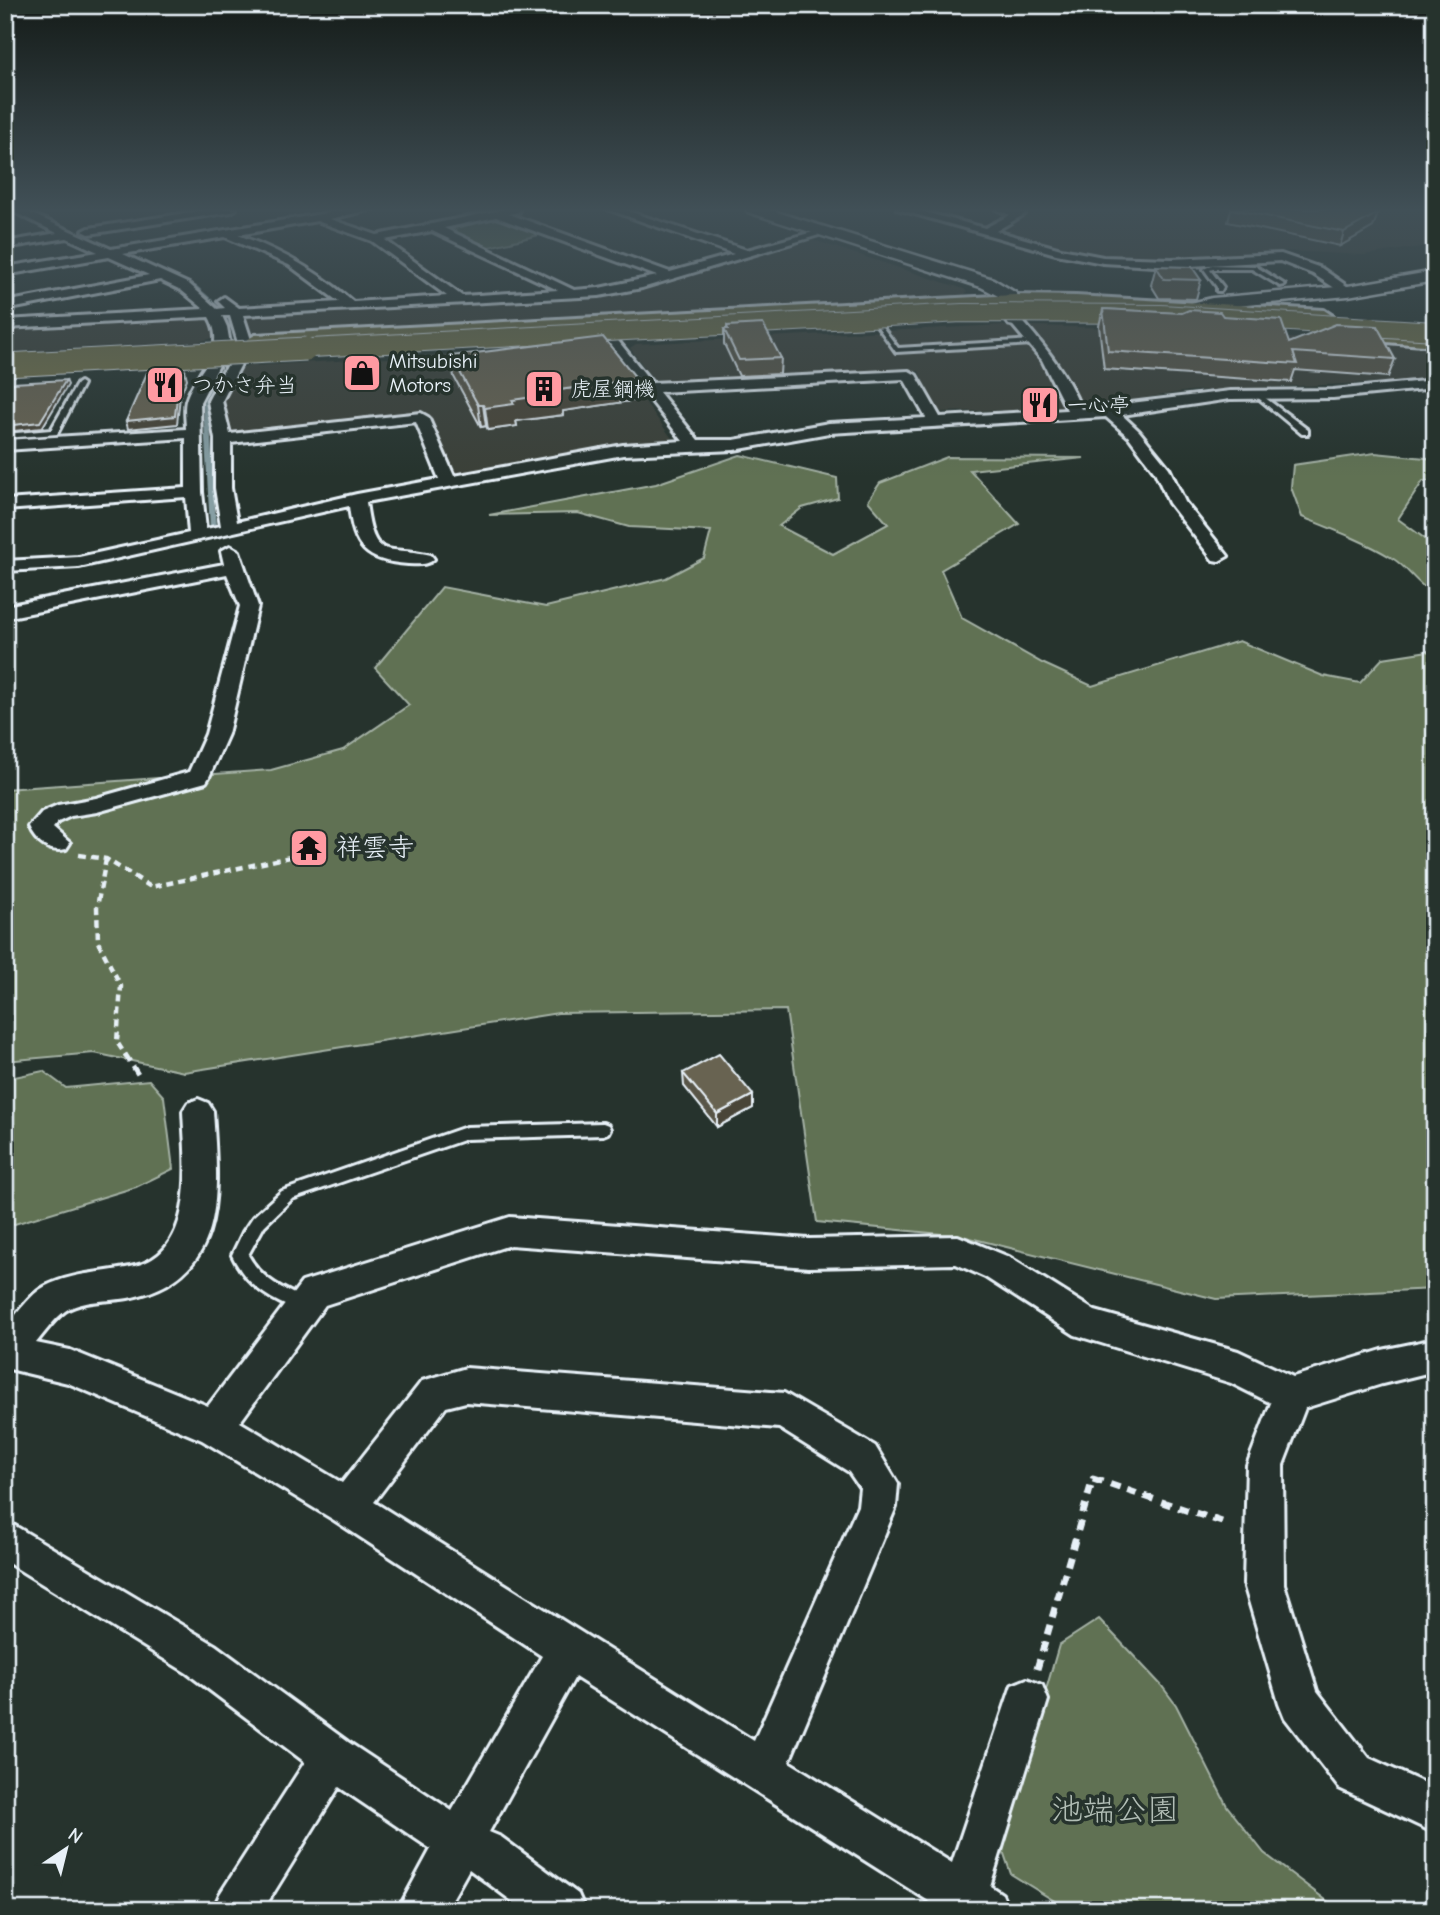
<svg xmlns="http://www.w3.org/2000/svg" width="1440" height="1915" font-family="'Comic Neue','Klee One',sans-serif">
<rect width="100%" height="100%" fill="#26332d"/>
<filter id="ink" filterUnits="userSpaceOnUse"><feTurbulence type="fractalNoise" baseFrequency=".0143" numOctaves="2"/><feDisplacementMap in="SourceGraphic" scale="14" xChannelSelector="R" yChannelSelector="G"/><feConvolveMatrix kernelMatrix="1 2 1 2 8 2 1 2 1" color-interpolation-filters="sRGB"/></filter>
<g filter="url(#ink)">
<!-- built -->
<path fill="#3a4138" d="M1071 209H1435V245L1364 255 1285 251 1268 252 1269 256 1245 258 1127 260 1076 254 996 233V229L1027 215Z
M810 239 964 289 967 292 961 298 253 338 247 336 244 315 643 286Z
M211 316 216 337 199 342 5 352V325Z
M1002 325 1011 328 1037 353 1053 378 1064 407 1059 409 942 412 934 409 919 371 662 384 655 382 630 348 636 344Z
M1032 326 1117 328 1435 346V380L1190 391 1088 407 1080 404 1054 355 1027 328Z
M594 346 606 348 673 440 617 446 462 475 450 473 426 414 231 435 222 400 237 370 249 366Z"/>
<!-- green -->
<path fill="#607152" stroke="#a4b1a5" stroke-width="2" d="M495 217 543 234 489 247 445 229Z
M1375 453 1435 459V481H1423L1398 519 1435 546V593C1417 586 1408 567 1392 558 1364 541 1332 529 1302 517L1291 487 1293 465Z
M740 455 837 478 838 498 802 508 779 526 833 554 888 524 868 501 880 483 947 457 1084 458 970 470 1019 524 941 570 962 618 1042 663 1092 686 1239 641 1323 676 1360 683 1383 658 1435 650V1289L1216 1299 962 1236 817 1222 786 1010 558 1013 184 1072 94 1053 5 1061V789L271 770 343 750 409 705 375 668 442 587 546 607 666 578 704 558 711 531 629 527 578 513 489 515 656 484Z
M43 1071 66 1088 149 1080 164 1097 173 1169 136 1187 5 1227V1079Z
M1099 1619 1161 1685 1176 1705 1227 1806 1264 1853 1339 1910H1069L1011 1874 1001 1845 1059 1645Z"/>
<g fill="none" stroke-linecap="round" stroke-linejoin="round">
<!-- stream -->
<path fill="#879fa4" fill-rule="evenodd" d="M23 209H28L197 286 222 308 232 328 228 329 218 310 193 288Z
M209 387 214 388 209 403 216 529 213 531 210 529 203 403Z"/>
<!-- lane casing -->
<g stroke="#e8f1f8" stroke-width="6">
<path id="lane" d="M1212 265 1255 266 1285 285 1280 286 1252 269H1213L1210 270 1223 287 1221 291H1217V287L1204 269Z
M876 324H880L898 348 1033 340 1036 342 1033 344 896 352Z
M80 382 83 384 57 434 5 438V434L51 430 77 384Z
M1256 394H1260L1308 430V434H1302L1256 396Z
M603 1123 608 1125 610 1129 608 1133 603 1135 466 1139 292 1199 264 1226 248 1255C262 1280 284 1290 310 1301L312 1306 310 1311 304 1313C272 1301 247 1287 232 1255L243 1232 253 1217 282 1191 466 1127Z"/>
</g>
<!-- street casing -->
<g stroke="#e8f1f8" stroke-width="6">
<path id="street" d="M8 209H21L111 249 351 209H373L330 219 377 235 506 209H519V212L509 214 670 272 734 254 607 209H622L747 250 813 232 819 235 642 288 599 296 243 315 252 343 222 401 230 434 421 413 428 417 454 476 623 445 683 441 603 340 610 336 615 337 652 383 909 371 916 375 940 417 1067 410 1042 360 1009 321 1015 317 1020 318C1045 347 1067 373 1081 409L1230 391 1333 390 1435 380V388L1333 398 1230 399 1122 415 1139 431 1169 468 1185 502 1228 556 1219 561 1213 560 1169 503 1155 472 1129 437 1106 417 829 433 734 450 623 455 366 502C374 564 384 544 431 555L434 559C427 566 418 564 408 564 365 561 354 548 349 506L79 567 5 571V561L79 557 189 533 186 497 5 510V500L186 488V438L5 450V440L186 429C186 421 184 409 186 401 195 370 229 352 209 317L5 328V320L204 309 181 290 160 280 5 310V302L149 275 109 257 5 275V267L98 252 67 238 5 248V242L57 233ZM496 217 657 276 599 288 574 290 444 228ZM317 221 372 241 447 296 353 302C318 271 281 251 238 235ZM432 231 558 290 462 296 385 240ZM225 237 289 265 339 302 239 308 224 297 218 301 225 308 217 309 189 284 123 254ZM222 316H230L238 343 208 401 215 439V488L221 526 206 529 202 492 200 402 230 344 227 327ZM904 379 926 418 829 423 734 440H698L659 392ZM416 422 439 479 357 494 237 522 231 488V443Z
M212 209H236L231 212 89 234 83 231 89 228Z
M897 209H913L985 228 1010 215 996 209H1012L1025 214 996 231 1061 249 1103 257 1172 259 1281 254 1321 268 1354 291 1344 294 1313 274 1280 261 1172 267 1103 263 1056 254Z
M230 546 239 551 258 606 228 734 209 777 206 782 97 812 71 816 58 822 53 828 70 843 66 849C49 853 36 843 29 827L42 812 58 805 96 798 189 772 206 734 240 606 227 574 5 618V606L224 564 221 551Z
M198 1099 208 1103 213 1111C218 1192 229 1278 128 1298 110 1301 81 1300 65 1311 54 1319 45 1332 36 1343L70 1350 208 1406 302 1282 510 1217 809 1239 958 1236 1009 1257 1095 1311 1238 1351 1293 1377 1382 1350 1435 1339V1371L1382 1384 1305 1408 1283 1465 1284 1584 1317 1691 1369 1758 1435 1788V1833L1339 1788 1285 1718 1279 1703 1244 1584 1247 1465 1271 1403 1231 1383 1075 1335 985 1277 956 1264 809 1267 510 1245 325 1305 240 1422 342 1483 422 1381 466 1368 784 1393 875 1446 898 1484 896 1507 789 1762 952 1863 1012 1685 1027 1679 1042 1685 1048 1700 990 1886 1002 1894 1009 1910H943L575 1677 489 1832 501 1837 578 1894 585 1910H524L469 1869 446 1910H398L431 1849 339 1787 263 1910H213L220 1894 305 1762 187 1673 5 1561V1520L215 1645 348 1742 452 1811 542 1656 334 1520 202 1440 68 1383 5 1368V1328C17 1315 30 1294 46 1286 74 1272 106 1273 135 1266 198 1252 185 1159 183 1111L188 1103ZM466 1402 779 1428 849 1472 860 1488 858 1506 754 1741 374 1502 446 1407Z"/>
</g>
<!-- secondary casing -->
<g stroke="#e8f1f8" stroke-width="5">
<path id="secondary" d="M746 209H767L993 279 1016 293 1028 310 1021 325 1015 326 1009 325 1006 321 1010 310 1000 297 981 287 748 212Z
M1435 271V281L1348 296 1213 308C1197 312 1187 326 1172 329L1163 324 1191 303 1212 298 1348 286Z"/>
</g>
<!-- highway casing -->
<g stroke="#e8f1f8" stroke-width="6">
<path id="highway" d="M1014 295 1076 296 1324 310 1333 316 1324 322 1076 306 1014 305 255 347 245 341 255 335Z
M1332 327 1435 334V346L1325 337 1322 333Z"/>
</g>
<!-- path-far2 -->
<path stroke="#e8f1f8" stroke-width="4.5" stroke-dasharray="7 5" stroke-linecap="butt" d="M79 855 106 859 151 887 290 857
M106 859 97 907 98 942 121 986 117 1042 126 1056"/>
<!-- path-far1 -->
<path stroke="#e8f1f8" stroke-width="5" stroke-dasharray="9 6" stroke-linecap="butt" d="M125 1054 139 1076"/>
<!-- path -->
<path stroke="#e8f1f8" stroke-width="7" stroke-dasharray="10 8" stroke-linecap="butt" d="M1037 1669 1093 1479 1222 1522"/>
<!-- lane -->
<use href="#lane" fill="#26332d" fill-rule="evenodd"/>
<!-- street -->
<use href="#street" fill="#26332d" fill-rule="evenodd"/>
<!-- secondary -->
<use href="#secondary" fill="#26332d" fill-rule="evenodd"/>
<!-- highway -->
<use href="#highway" fill="#71704a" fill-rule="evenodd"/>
<!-- highway-bridge-far1 casing -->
<g stroke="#e8f1f8" stroke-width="20" stroke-linecap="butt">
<path id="highway-bridge-far1" d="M274 350 962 313 1161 314 1435 331"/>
</g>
<!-- highway-bridge casing -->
<g stroke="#e8f1f8" stroke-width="25" stroke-linecap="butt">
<path id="highway-bridge" d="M5 365 306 349"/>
</g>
<!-- highway-bridge-far1 -->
<use href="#highway-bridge-far1" stroke="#71704a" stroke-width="18"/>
<!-- highway-bridge -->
<use href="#highway-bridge" stroke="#71704a" stroke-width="23"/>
</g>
<!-- wall -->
<path fill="#595546" stroke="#e8f1f8" stroke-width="2" d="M1231 209 1378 213 1373 227 1340 246 1228 222Z
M1156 266 1201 280 1196 299 1159 298 1151 285Z
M1103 309 1223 316 1289 343 1395 359 1388 377 1295 370 1291 382 1104 369 1099 326Z
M727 326 781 358 780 374 739 376 724 344V329H727Z
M451 356 637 379 638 400 563 411V415L516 421 517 426 488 430 486 426 481 427 454 377Z
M683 1073 753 1095V1108L717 1127 684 1086Z"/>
<!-- shaded-wall -->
<path fill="#494539" stroke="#e8f1f8" stroke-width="2" d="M1378 213 1373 227 1340 246 1344 232Z
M185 371 187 379 180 396 177 424 128 429 126 421 178 388Z
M637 379 638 400 563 411V415L516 421 517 426 488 430 485 408 512 400 559 390Z
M66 380 68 385 42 428 5 432V426Z
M478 405H483L486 426 481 427Z
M753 1095V1108L717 1127V1114Z"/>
<!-- building -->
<path fill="#686351" stroke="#e8f1f8" stroke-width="2" d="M1232 209H1365L1378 213 1344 232Z
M1156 266 1192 267 1201 280 1164 279Z
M1103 309 1182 313 1189 310 1220 312 1223 316 1281 320 1289 343 1336 324 1377 326 1395 359 1293 352 1297 364 1108 351Z
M763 324 781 358 739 360 724 329H728L727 326Z
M603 337 637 379 559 390 561 393 512 400 514 404 485 408 483 405H478L451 356Z
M185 371 178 388 175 416 126 421 147 373Z
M66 380 40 422 5 426V396L13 383Z
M719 1054 753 1095 717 1114 683 1073Z"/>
</g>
<!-- sky -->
<linearGradient id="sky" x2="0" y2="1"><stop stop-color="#151c19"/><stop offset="0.44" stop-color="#415057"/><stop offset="1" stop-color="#415057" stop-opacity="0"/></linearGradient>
<rect width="1440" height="477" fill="url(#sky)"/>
<!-- icons -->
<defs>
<g id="shop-square" transform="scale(2.0125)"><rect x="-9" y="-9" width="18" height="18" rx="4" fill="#ff9aa2" stroke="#26332d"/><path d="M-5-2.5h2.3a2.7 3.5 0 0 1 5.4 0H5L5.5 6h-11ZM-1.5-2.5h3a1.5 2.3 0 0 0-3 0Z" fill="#111"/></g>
<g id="restaurant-square" transform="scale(2.0125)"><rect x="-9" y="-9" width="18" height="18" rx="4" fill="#ff9aa2" stroke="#26332d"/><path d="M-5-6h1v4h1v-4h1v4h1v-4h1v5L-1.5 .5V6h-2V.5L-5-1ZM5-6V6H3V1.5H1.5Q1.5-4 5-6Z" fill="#111"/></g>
<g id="building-square" transform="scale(2.0125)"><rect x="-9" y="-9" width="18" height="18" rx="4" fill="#ff9aa2" stroke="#26332d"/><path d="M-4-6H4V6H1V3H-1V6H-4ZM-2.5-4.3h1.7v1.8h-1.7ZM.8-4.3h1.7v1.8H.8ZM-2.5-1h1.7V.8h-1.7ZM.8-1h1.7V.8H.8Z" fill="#111"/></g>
<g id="temple-square" transform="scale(2.0125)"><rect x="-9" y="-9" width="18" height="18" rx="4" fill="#ff9aa2" stroke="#26332d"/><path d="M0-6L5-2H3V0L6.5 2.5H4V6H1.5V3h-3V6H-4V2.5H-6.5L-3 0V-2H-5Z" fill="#111"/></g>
</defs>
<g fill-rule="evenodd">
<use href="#shop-square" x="362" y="373"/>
<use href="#restaurant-square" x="165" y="385"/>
<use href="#building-square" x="544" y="389"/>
<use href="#restaurant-square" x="1040" y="405"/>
<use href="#temple-square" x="309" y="848"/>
</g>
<g text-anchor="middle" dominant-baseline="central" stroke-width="7" stroke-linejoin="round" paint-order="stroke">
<!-- far-poi labels -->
<g font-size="21" fill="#e8f1f8" stroke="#26332d" text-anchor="start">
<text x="389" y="361">Mitsubishi<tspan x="389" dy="24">Motors</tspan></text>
<text x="192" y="385">つかさ弁当</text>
<text x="571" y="389">虎屋鋼機</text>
<text x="1067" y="405">一心亭</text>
</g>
<!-- poi labels -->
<g font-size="26" fill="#e8f1f8" stroke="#26332d" text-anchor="start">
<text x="336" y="848">祥雲寺</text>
</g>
<!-- near-park labels -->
<g font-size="32" fill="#b2beb6" stroke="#26332d">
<text x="1115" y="1809">池端公園</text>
</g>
</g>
<!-- margin -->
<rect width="1440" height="1915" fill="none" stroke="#26332d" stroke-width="28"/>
<rect x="14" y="14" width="1412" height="1887" fill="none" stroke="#e8f1f8" stroke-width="2.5" filter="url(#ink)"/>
<!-- north arrow -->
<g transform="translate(66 1849) rotate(35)" stroke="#26332d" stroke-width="5" paint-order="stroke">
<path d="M0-5L12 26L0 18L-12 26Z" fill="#e8f1f8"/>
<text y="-10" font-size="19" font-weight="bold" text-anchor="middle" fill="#e8f1f8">N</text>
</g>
</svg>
